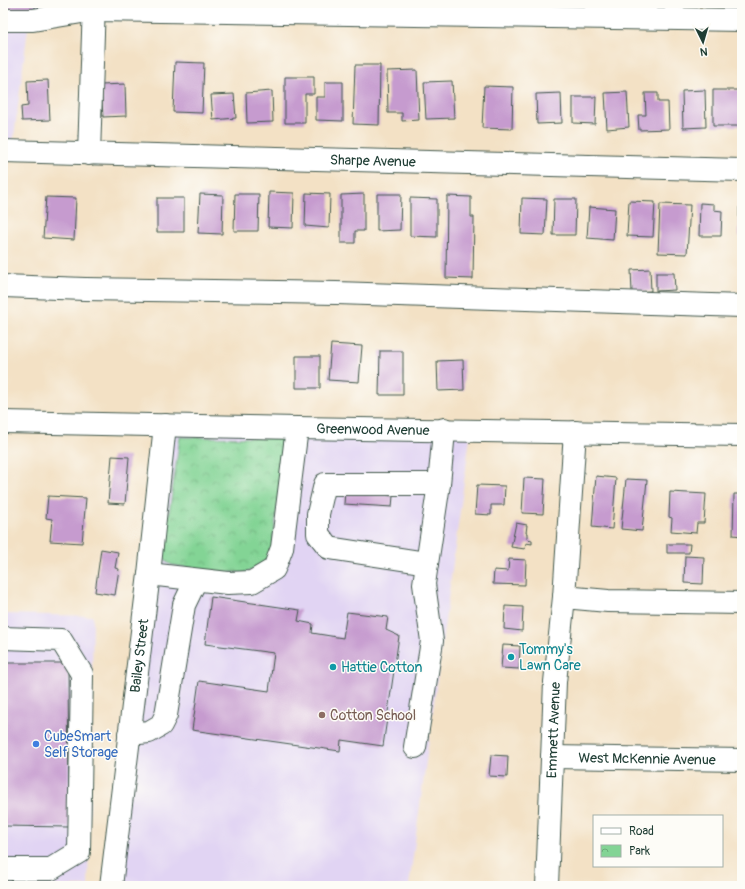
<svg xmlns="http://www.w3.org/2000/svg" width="745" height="889" font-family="Pangolin,sans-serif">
<defs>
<pattern id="park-crowns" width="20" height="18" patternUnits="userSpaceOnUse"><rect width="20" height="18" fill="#83d495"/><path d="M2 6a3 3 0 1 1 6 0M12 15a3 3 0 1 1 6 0" fill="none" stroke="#6bad7a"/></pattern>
</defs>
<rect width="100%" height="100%" fill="#fdfcf7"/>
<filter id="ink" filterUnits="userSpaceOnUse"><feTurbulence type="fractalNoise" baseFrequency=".025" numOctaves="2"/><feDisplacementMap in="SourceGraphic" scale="8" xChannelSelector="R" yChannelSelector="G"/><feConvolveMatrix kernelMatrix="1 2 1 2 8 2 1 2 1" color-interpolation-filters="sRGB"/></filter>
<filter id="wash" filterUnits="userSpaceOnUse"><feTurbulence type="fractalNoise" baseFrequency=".012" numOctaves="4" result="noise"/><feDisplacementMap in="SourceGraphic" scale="16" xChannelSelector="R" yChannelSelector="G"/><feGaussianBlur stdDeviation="0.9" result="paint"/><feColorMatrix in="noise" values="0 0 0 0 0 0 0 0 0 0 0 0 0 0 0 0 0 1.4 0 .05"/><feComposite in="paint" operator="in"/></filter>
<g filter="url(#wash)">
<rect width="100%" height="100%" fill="#f3e1c5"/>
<!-- built -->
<path fill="#e1d4f3" d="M3 3H94L29 20 12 152 3 151Z
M165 425 471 430 409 886H111Z
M3 614 93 616 88 886H3Z"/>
<!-- park -->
<path fill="url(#park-crowns)" stroke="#518864" d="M180 437 284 438 280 485 273 543 269 559 263 567 243 573 203 570 172 565 168 563 163 556Z"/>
<g id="blocks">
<!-- building -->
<path fill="#c69bcf" d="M3 3H35V13L3 12Z
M175 62 204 63 202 113 173 112Z
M355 65H380L379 125 353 124Z
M417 70 419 120 402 121V113H388L387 71Z
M285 77H314V94H305V123H285Z
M48 80 50 120 22 121 21 107 28 106 27 81Z
M452 81 454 118 426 119 424 82Z
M325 82H343V121L316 120V97H325Z
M125 84 126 116 103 117 101 85Z
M484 86 513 87 512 129 482 128Z
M705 90 706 127 683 128 682 91Z
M713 90H741V126H713Z
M272 91 273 122 247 123 246 93Z
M627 92 629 127 607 129 605 93Z
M561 93 562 123 537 124 536 94Z
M645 93H658V102H668L669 129 639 130 638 115H646Z
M234 94 236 118 213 120 211 95Z
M573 97H596L595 124 573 123Z
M269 192 294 193 293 228 268 227Z
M306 193 330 194 329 228 305 226Z
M200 194 223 195 222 234 198 233Z
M235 194H259L258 231H234Z
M364 194V231H355V243H341V195Z
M377 194H401L400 230 377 231Z
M447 196 471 197V217H474L473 279 446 278Z
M46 197 76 198 74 240 43 238Z
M157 198H184V232H157Z
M410 198 437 199V237L410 236Z
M522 198 547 199 545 235 521 234Z
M554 199H576L575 235H553Z
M629 201 655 202 653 237 627 236Z
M700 203 714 204V210L722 211 721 236H699Z
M660 204 690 205 687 254 658 253Z
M589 207 615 209 613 240 587 238Z
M739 207H742V237L739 236Z
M650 269 651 291 632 292 631 270Z
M656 273H674L675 290 656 291Z
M331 344 362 346 359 382 328 380Z
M380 351H403V395H379Z
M296 356H320V388H296Z
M463 360 464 390 438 391 437 361Z
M112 456 129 457 125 504 108 503Z
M596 476 616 478 612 529 592 527Z
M524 478 545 479 543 514 522 513Z
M626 479 647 480 642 531 621 529Z
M477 485 505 486 504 505H491V515L475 514Z
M345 492 393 496 392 507 344 504Z
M670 492 706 494 704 523H697L696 533 671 531 672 518 669 517Z
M734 494H742V536L733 535Z
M48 496 86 498 82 543 50 541 52 519 46 518Z
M516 523 527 525 526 533H527V539L532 540V544L526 543 525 549 511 547Z
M667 544H690L689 553H667Z
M101 549 118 552 115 568 119 569 115 595 95 592Z
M685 556 704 557 703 584 684 583Z
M509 559 526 560 525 585 493 584 494 570 508 571Z
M211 597 300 610 298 621 313 624 312 633 343 638 347 612 388 617 386 630 399 636 383 746 341 740 340 751 192 730 199 681 269 691 274 653 205 644Z
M505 606 523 607 522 631 504 629Z
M503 645 520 646 519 669 501 668Z
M3 663H68L69 827 3 826Z
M491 755 508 756 507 777 489 776Z"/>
</g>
</g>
<g filter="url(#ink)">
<use href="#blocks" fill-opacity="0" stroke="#3f564a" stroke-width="1"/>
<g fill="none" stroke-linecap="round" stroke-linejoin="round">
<!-- minor casing -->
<g stroke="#3f564a" stroke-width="24">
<g id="minor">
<path d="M3 20H33L94 10 742 20"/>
<path id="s1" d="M3 151 742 170"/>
<path d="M89 154 94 3"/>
<path d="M3 286 85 289 336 293 742 306"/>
<path id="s2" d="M3 422 297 428 742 435"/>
<path d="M427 563 329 548 318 534V514L325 484H439"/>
<path d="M149 574 228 583 252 582 274 569 282 548 297 428"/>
<path d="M564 597 608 601 742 603"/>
<path d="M3 638 61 640 82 674 79 852 51 869H3"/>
<path d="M129 734 149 732 161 725 166 715 184 605 196 580"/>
<path d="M415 747 432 641 424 584 439 484 443 442 444 429"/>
<path id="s3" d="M552 757 742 760"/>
<path id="s4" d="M111 886 149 574 165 425"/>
<path id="s5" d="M547 886 555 682 564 597 575 432"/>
</g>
</g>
<!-- minor -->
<use href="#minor" stroke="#fff" stroke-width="22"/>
</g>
</g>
<!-- markers -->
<g fill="#0f9aa8" stroke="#fdfcf7" stroke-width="1.5">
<circle cx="511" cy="657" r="4"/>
<circle cx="333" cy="667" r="4"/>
</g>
<circle fill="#8d6e63" stroke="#fdfcf7" stroke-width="1.5" cx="322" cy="715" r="4"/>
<circle fill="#3f7fe0" stroke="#fdfcf7" stroke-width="1.5" cx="36" cy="744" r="4"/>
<g text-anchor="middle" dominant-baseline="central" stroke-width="3" stroke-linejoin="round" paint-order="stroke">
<!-- street labels -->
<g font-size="14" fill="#1f3d34" stroke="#fdfcf7">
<text stroke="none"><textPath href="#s1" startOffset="370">Sharpe Avenue</textPath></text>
<text stroke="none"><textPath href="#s2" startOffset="370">Greenwood Avenue</textPath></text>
<text stroke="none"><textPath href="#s4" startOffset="232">Bailey Street</textPath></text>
<text stroke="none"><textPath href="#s5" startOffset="156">Emmett Avenue</textPath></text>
<text stroke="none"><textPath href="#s3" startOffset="95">West McKennie Avenue</textPath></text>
</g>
<!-- culture labels -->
<g font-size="14" fill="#0d838f" stroke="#fdfcf7" text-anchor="start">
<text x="519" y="649">Tommy's<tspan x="519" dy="16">Lawn Care</tspan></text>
<text x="341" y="667">Hattie Cotton</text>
</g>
<!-- education labels -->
<g font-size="14" fill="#785e54" stroke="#fdfcf7" text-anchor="start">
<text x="330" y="715">Cotton School</text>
</g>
<!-- shop labels -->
<g font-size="14" fill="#366cbe" stroke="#fdfcf7" text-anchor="start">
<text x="44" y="736">CubeSmart<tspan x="44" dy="16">Self Storage</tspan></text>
</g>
</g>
<!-- margin -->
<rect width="745" height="889" fill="none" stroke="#fdfcf7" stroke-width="16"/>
<!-- legend -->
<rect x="593" y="815" width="130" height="52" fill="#fdfcf7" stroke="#a4b0a9"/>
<rect x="601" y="828" width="20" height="6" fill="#ffffff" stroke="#a4b0a9"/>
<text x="629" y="835" font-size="12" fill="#1f3d34">Road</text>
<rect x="601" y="845" width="20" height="12" fill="url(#park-crowns)" stroke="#a4b0a9"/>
<text x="629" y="855" font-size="12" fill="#1f3d34">Park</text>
<!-- north arrow -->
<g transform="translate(703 42) rotate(175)" stroke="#fdfcf7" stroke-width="3" paint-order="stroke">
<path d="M0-3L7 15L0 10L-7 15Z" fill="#1f3d34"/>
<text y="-6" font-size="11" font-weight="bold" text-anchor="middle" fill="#1f3d34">N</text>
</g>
</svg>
